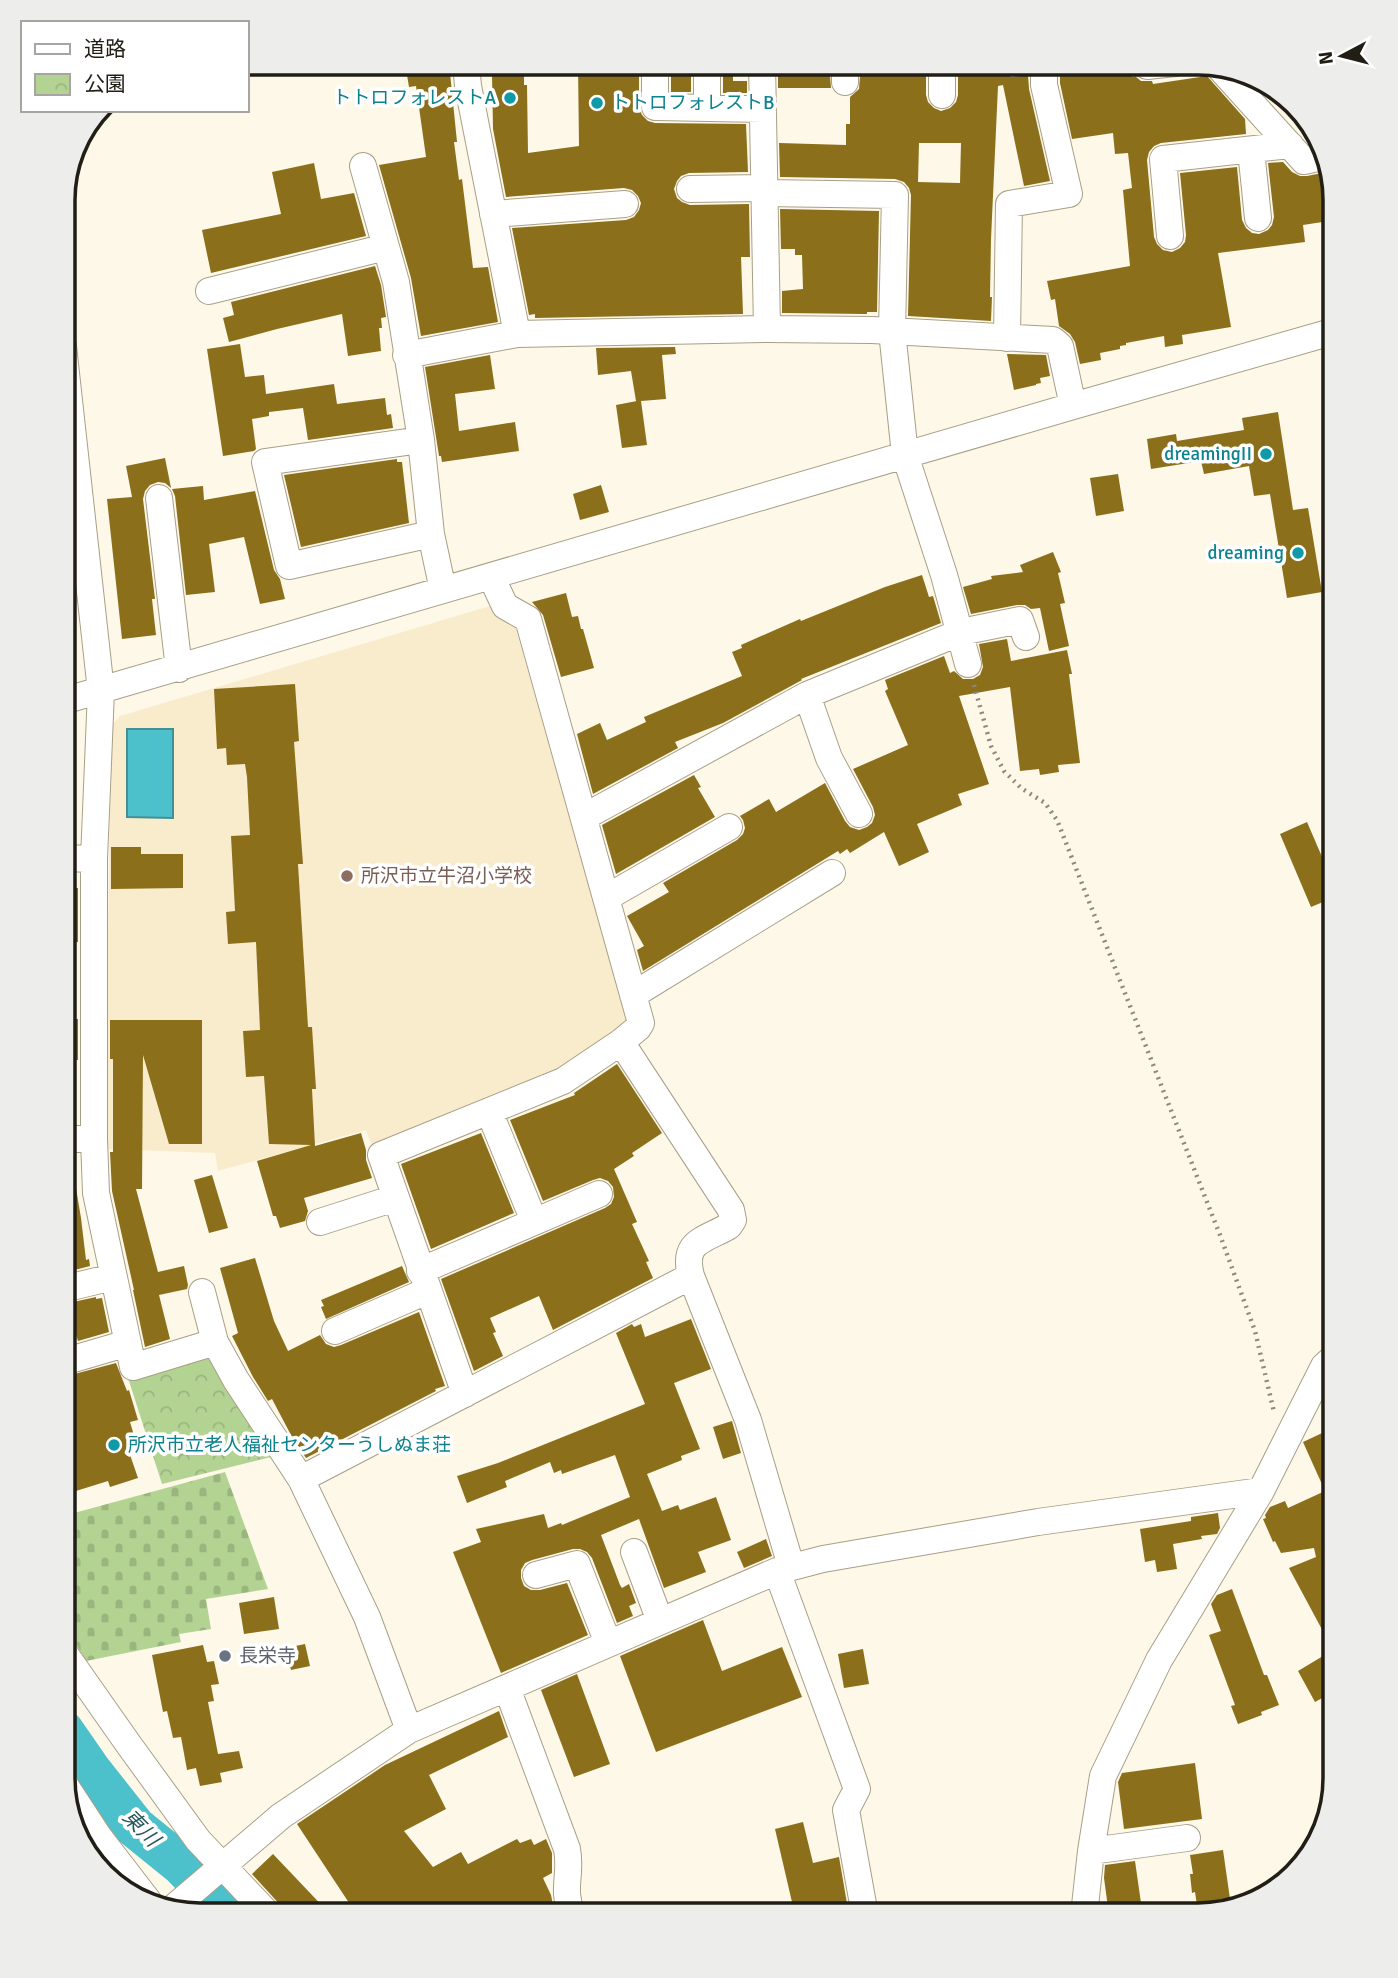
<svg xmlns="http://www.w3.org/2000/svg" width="1398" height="1978" font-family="Signika,'Noto Sans JP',sans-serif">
<defs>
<pattern id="cemetery-stones" width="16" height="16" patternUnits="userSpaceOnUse" patternTransform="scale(1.75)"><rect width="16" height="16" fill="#b3d393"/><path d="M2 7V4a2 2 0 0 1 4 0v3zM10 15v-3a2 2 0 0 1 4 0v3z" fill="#9ab57e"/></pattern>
<pattern id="park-crowns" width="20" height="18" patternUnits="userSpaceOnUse" patternTransform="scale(1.75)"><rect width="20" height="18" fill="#b3d393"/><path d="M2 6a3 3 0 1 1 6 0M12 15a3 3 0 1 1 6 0" fill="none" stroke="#9ab57e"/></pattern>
</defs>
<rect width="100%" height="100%" fill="#fef8e9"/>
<!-- built -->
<path fill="#f9eccc" d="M490 606 513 619 628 1025 561 1074 372 1146 366 1130 218 1171 215 1153 105 1149 111 726 120 716Z"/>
<!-- cemetery -->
<path fill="url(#cemetery-stones)" d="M225 1472 268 1589 206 1599 211 1629 179 1634 181 1642 86 1661 63 1622V1516Z"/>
<!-- park -->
<path fill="url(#park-crowns)" d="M200 1355 213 1360 275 1456 162 1484 128 1378Z"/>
<!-- water -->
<path fill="#4dc1cb" stroke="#409094" stroke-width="2" d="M127 729H173V818L127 817Z"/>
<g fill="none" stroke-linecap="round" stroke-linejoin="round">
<!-- river -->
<path stroke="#4dc1cb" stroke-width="42" d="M63 1731 90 1770 135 1827 182 1865 230 1915"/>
</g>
<!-- building -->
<path fill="#8b6f1a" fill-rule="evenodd" d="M405 63H449L457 142H454L459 180 462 179 473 268 488 267 498 322 421 336 411 278 379 165 426 157 416 86 409 87Z
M578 63H639V108L642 115 648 121 655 123 746 124 748 172 689 173 681 176 677 181 674 189 677 198 682 202 690 205 749 204 750 257H741L743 314 535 318V314L529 315 512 228 626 220 634 217 639 210 641 203 638 196 632 190 624 188 506 197 493 129 492 74 524 73V85H527L528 153 579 146Z
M671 63H691V92H671Z
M723 63H730V70H733V81H747V93H723Z
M778 63H829L831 88H778Z
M861 63H926V95L928 102 934 108 941 111 950 108 956 102 958 95V63H1010L1011 77 1028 75 1029 89 1050 181 1024 186 1003 85 998 86 991 239 990 297H992L991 321 908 316 911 195 909 188 904 182 895 179 780 177 779 143 846 145V124H850V97L859 89ZM919 143H961L960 183 918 182Z
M1060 63H1131L1132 77 1135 76 1141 81H1152L1153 84 1207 76 1245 119 1246 134 1161 143 1154 146 1149 152 1147 160 1154 237 1157 244 1163 250 1172 252 1180 248 1185 242 1186 235 1180 173 1237 167 1242 220 1246 228 1252 233 1259 234 1268 230 1272 225 1274 217 1268 163 1283 162 1292 172 1300 176H1307L1327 172 1335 200V220L1303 225 1305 242 1218 253 1231 327 1182 335 1183 344 1165 347 1164 336 1126 343V345L1120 346V349L1100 353 1101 360 1080 364 1075 342 1070 334 1059 326 1055 299 1051 300 1047 281 1130 266 1123 190 1132 188 1128 153 1115 154 1113 133 1072 139 1060 83Z
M314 163 321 199 354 193 366 236 211 273 202 230 281 214 272 172Z
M780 209 879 211 877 312H867V314L782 313V291L803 289 802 255H795V249H781Z
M375 266 381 285 386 317 381 318 382 328H379L381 351 348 356 342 314 277 329 229 342 223 318 234 315 231 302Z
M240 344 245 377 264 375 266 394 334 384 337 404 385 398 387 415 391 414 393 428 308 440 303 408 269 412V416L252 419 256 449 254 451 223 456 207 349Z
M675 347 676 354 662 355 666 399 641 401 647 445 622 448 616 405 637 401H636L631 371 598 375 596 348Z
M1007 354 1046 355 1050 376 1040 378 1041 383 1036 384V385L1014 390Z
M490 355 495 389 455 394 459 431 515 422 519 451 442 462 441 456H439L425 367Z
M1278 412 1293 510 1308 508 1322 592 1287 598 1270 494 1254 496 1249 466 1204 474 1201 461 1151 469 1147 439 1176 434 1177 441 1244 430 1242 418Z
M165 458 171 488 165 483 158 482 150 485 145 491 143 499 155 599H152L156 635 122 639 107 499 132 497 126 466Z
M397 459V462H402L409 523 301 547 284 475Z
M1118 474 1124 511 1096 516 1090 478Z
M601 485 609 512 580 520 573 494Z
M203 486 204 500 255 491 274 570 280 579 285 599 260 604 244 537 209 544 215 592 186 595 175 496 172 489Z
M1053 552 1061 572 1058 573 1065 603 1060 604 1069 646 1049 651 1040 608 1031 609 1025 605H1017L971 614 963 587 992 579 991 576 1023 572 1020 565Z
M922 575 929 597 933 596 941 623 801 679 802 680 723 723 675 742 678 748 593 794 577 734 600 723 607 740 646 722 644 717 742 676 732 652 742 648 741 645 800 619 801 621 885 587Z
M566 593 572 617 578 616 581 629H583L594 668 561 677 543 615 532 602Z
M1007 639 1011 661 1067 650 1072 674H1069L1080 763 1058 765 1059 772 1040 775 1039 769 1020 771 1010 687 959 696 989 784 958 794 962 805 917 824 929 852 899 866 884 832 850 853 847 849 840 854 838 851 643 971 637 950 644 946 627 916 669 892 663 883 737 840 743 834 745 828 743 820 740 816 769 799 776 812 825 783 845 821 850 827 859 830 867 827 872 823 875 815 873 807 853 769 908 745 885 691 888 689 885 680 944 656 950 673 954 671 963 679H973L980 675 983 667 979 644Z
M295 684 299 741 294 742 303 864H298L308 1027H312L316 1089H312L315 1146 361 1133 366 1150V1160L372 1178 304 1198 308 1211 305 1221 280 1228 276 1216H273L257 1161 311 1145 269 1144 264 1076 246 1077 243 1031 260 1030 256 942 228 944 226 912 235 911 231 836 250 835 247 777 245 764 227 765 226 748 217 749 214 689Z
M694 775 701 787 698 788 715 817 616 874 602 825Z
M1307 822 1335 887V897L1311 907 1280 834Z
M111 847H141V854H183V888L111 889Z
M63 888H78V942L63 941Z
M71 1019H78V1060H71Z
M110 1020H202V1144H169L143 1055 142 1189H136L158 1272 184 1266 188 1285 187 1289 159 1295 170 1339 145 1347 133 1290H134L112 1191 110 1152H113V1059H110Z
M617 1064 662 1133 632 1153 634 1156 614 1169 637 1222 632 1224 649 1261 646 1262 653 1278 553 1330 539 1296 490 1318 496 1332 493 1333 503 1356 474 1371 441 1279 605 1208 611 1204 614 1197 613 1187 608 1181 600 1178 593 1180 543 1201 510 1120 575 1095 574 1093Z
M481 1133 514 1213 431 1249 401 1164Z
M73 1170 81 1218 86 1260 89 1259 90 1266 63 1273V1171Z
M212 1175 228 1228 209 1233 194 1180Z
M255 1258 274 1321 288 1351 320 1335 326 1344 334 1347 341 1345 419 1312 445 1386 435 1389 436 1391 306 1458 291 1435 272 1399 268 1401 253 1377 232 1336 238 1333 220 1268Z
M402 1266 409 1282 326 1319 321 1307 324 1306 321 1300Z
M96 1297V1299L102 1298 109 1332 78 1341 72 1322 69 1323 64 1304Z
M691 1319 711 1369 674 1383 700 1449 681 1456 682 1460 647 1474 662 1511 678 1505 680 1510 716 1497 731 1540 698 1552 706 1572 664 1588 639 1519 601 1535 620 1585 622 1588 629 1584 636 1603 629 1606 633 1616 617 1623 592 1558 587 1552 580 1549H573L532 1560 525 1563 521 1570V1578L524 1586 531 1590H540L567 1583 588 1635 501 1673 453 1552 481 1542 476 1529 544 1514 548 1528 561 1523 562 1525 630 1497 615 1455 562 1474 561 1470 554 1473 550 1462 505 1481 507 1487 467 1503 457 1476 498 1463 645 1404 616 1333 632 1324 634 1327 641 1324 645 1337Z
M116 1363 127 1391 129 1390 138 1420 130 1422 138 1449 129 1452 138 1478 110 1487 108 1481 63 1495V1377Z
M732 1421 741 1453 723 1459 713 1427Z
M1335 1427V1691L1315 1702 1298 1671 1333 1650 1289 1568 1316 1557 1314 1548 1281 1553 1275 1541 1273 1542 1263 1519 1266 1518 1265 1515 1270 1507 1285 1501 1288 1508 1325 1491 1303 1442Z
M1218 1513 1220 1528 1217 1534 1201 1536 1202 1539 1173 1544 1177 1569 1157 1572 1155 1560 1145 1562 1140 1529 1191 1521V1517Z
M766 1539 772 1556 744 1568 737 1552Z
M1232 1589 1264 1675H1267L1279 1705 1261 1712 1262 1715 1238 1724 1231 1706 1235 1705 1209 1635 1221 1631 1211 1604 1217 1595Z
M274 1597 279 1629 244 1634 239 1603Z
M703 1620 722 1671 782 1647 802 1697 656 1752 620 1656Z
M305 1644 310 1666 291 1670 286 1648Z
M203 1645 207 1662 214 1661 219 1684 211 1685 214 1701 208 1702 218 1754 239 1751 243 1768 220 1773 222 1782 200 1786 196 1768 187 1770 181 1737 173 1738 167 1711 163 1712 152 1655Z
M863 1649 869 1684 844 1688 838 1654Z
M577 1674 610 1764 574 1777 541 1690Z
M499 1711 508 1737 429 1775 446 1809 404 1831 433 1867 461 1852 468 1864 517 1839 520 1843 531 1839 534 1845 546 1839 552 1853V1873L543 1878 551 1895 555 1915H357L297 1824 385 1765Z
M1195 1763 1202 1819 1124 1829 1118 1782 1122 1773Z
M803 1822 813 1863 839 1857 849 1915H795L775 1829Z
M1223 1850 1231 1906 1198 1912 1195 1892 1192 1893 1190 1874H1193L1190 1855Z
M273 1854 331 1915H289L283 1908 252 1874Z
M1135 1861 1142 1910 1109 1915 1104 1878 1105 1865Z"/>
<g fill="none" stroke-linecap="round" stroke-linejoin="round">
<!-- minor casing -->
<g stroke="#a89f87" stroke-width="28">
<path id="minor" d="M466 63 468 86 517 334
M655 63V107L763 109
M707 63V107
M762 63 767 329
M845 63V82
M942 63V95
M1147 66 1175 63
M1219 67 1304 161 1323 157
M1251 150 1258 218
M363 166 396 282 421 440 431 534 443 590
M690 189 764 188
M765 193 895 195 892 331 905 455 944 575 968 664
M493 214 625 204
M1170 236 1163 159 1290 145
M209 291 386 247
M1007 338 1009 204 1069 194 1044 85V63
M63 346 101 691 94 859V1139L96 1193 133 1367 215 1342
M406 355 517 334 767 329 872 330 1053 340 1060 346 1073 406
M421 440 265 462 289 566 431 534
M159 498 179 669
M807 695 829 758 859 814
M63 701 1073 406 1335 331
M584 817 807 695 961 632 1020 620 1026 637
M63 858 94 859
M606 898 729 827
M633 995 832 873
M621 1042 731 1210 733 1220 729 1226C703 1241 682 1241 691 1276L748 1420 791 1566
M489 1111 534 1221
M63 1139H94
M320 1222 395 1198
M420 1271 599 1194
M63 1289 113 1277
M202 1292 215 1342 236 1380 301 1479 367 1617 409 1730
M335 1331 427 1291
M63 1362 128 1343
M465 1394 381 1155 563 1081 621 1042 638 1028 641 1023 528 619 505 606 491 576
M301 1479 691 1276
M634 1552 660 1621
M777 1571 857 1789 846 1810 865 1915
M536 1575 577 1564 608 1643
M63 1651 129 1745 198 1840 269 1915
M507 1688 567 1849C572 1875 561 1887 572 1915
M65 1785 99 1837 149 1902
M1091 1851 1187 1838
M172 1909 281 1816 409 1730 777 1571 823 1559 1038 1522 1261 1491
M1084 1915 1091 1851 1103 1776 1159 1660 1261 1491 1324 1366 1335 1356"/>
</g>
<!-- path -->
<path stroke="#8d897d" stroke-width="4.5" stroke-dasharray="2 5" stroke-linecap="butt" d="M974 685 991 746 1004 771 1021 788 1045 803 1057 820 1220 1235 1255 1331 1274 1412"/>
<!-- minor -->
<use href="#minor" stroke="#fff" stroke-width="26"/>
</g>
<!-- markers -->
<g fill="#0f9aa8" stroke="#fff" stroke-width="2.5">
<circle cx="510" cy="98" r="7"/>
<circle cx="597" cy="103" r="7"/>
<circle cx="1266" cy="454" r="7"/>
<circle cx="1298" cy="553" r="7"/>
<circle cx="114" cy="1445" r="7"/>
</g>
<circle fill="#8d6e63" stroke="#fff" stroke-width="2.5" cx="347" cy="876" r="7"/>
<circle fill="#6b7280" stroke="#fff" stroke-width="2.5" cx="225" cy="1656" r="7"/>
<g text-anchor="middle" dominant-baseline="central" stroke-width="7" stroke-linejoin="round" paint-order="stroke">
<!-- culture labels -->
<g font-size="19" fill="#0d838f" stroke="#fff" text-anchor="end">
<text x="496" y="98">トトロフォレストA</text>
<text x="611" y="103" text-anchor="start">トトロフォレストB</text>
<text x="1252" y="454">dreamingII</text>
<text x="1284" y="553">dreaming</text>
<text x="128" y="1445" text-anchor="start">所沢市立老人福祉センターうしぬま荘</text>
</g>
<!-- education labels -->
<g font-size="19" fill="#785e54" stroke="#fff" text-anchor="start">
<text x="361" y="876">所沢市立牛沼小学校</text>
</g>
<!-- worship labels -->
<g font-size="19" fill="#5b616d" stroke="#fff" text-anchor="start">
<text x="239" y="1656">長栄寺</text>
</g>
<!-- water labels -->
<g font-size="21" font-style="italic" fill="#25575c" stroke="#fff">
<text transform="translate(141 1828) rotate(45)">東川</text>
</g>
</g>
<!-- crop -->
<path d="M0 0H1398V1978H0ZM200 75H1198A125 125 0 0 1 1323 200V1778A125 125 0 0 1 1198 1903H200A125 125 0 0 1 75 1778V200A125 125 0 0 1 200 75Z" fill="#ededec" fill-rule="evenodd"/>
<path fill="none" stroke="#211e15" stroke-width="3.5" d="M200 75H1198A125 125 0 0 1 1323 200V1778A125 125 0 0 1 1198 1903H200A125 125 0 0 1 75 1778V200A125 125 0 0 1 200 75Z"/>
<!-- legend -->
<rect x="21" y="21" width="228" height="91" fill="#ffffff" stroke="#a6a5a1" stroke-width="2"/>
<rect x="35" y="44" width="35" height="10" fill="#ffffff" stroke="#a6a5a1" stroke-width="2"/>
<text x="84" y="56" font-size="21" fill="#211e15">道路</text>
<rect x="35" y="74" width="35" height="21" fill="url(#park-crowns)" stroke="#a6a5a1" stroke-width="2"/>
<text x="84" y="91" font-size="21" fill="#211e15">公園</text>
<!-- north arrow -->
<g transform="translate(1342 56) rotate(263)" stroke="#ffffff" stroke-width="5" paint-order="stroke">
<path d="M0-5L12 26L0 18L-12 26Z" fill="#211e15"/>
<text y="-10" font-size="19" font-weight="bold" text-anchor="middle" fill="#211e15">N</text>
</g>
</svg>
